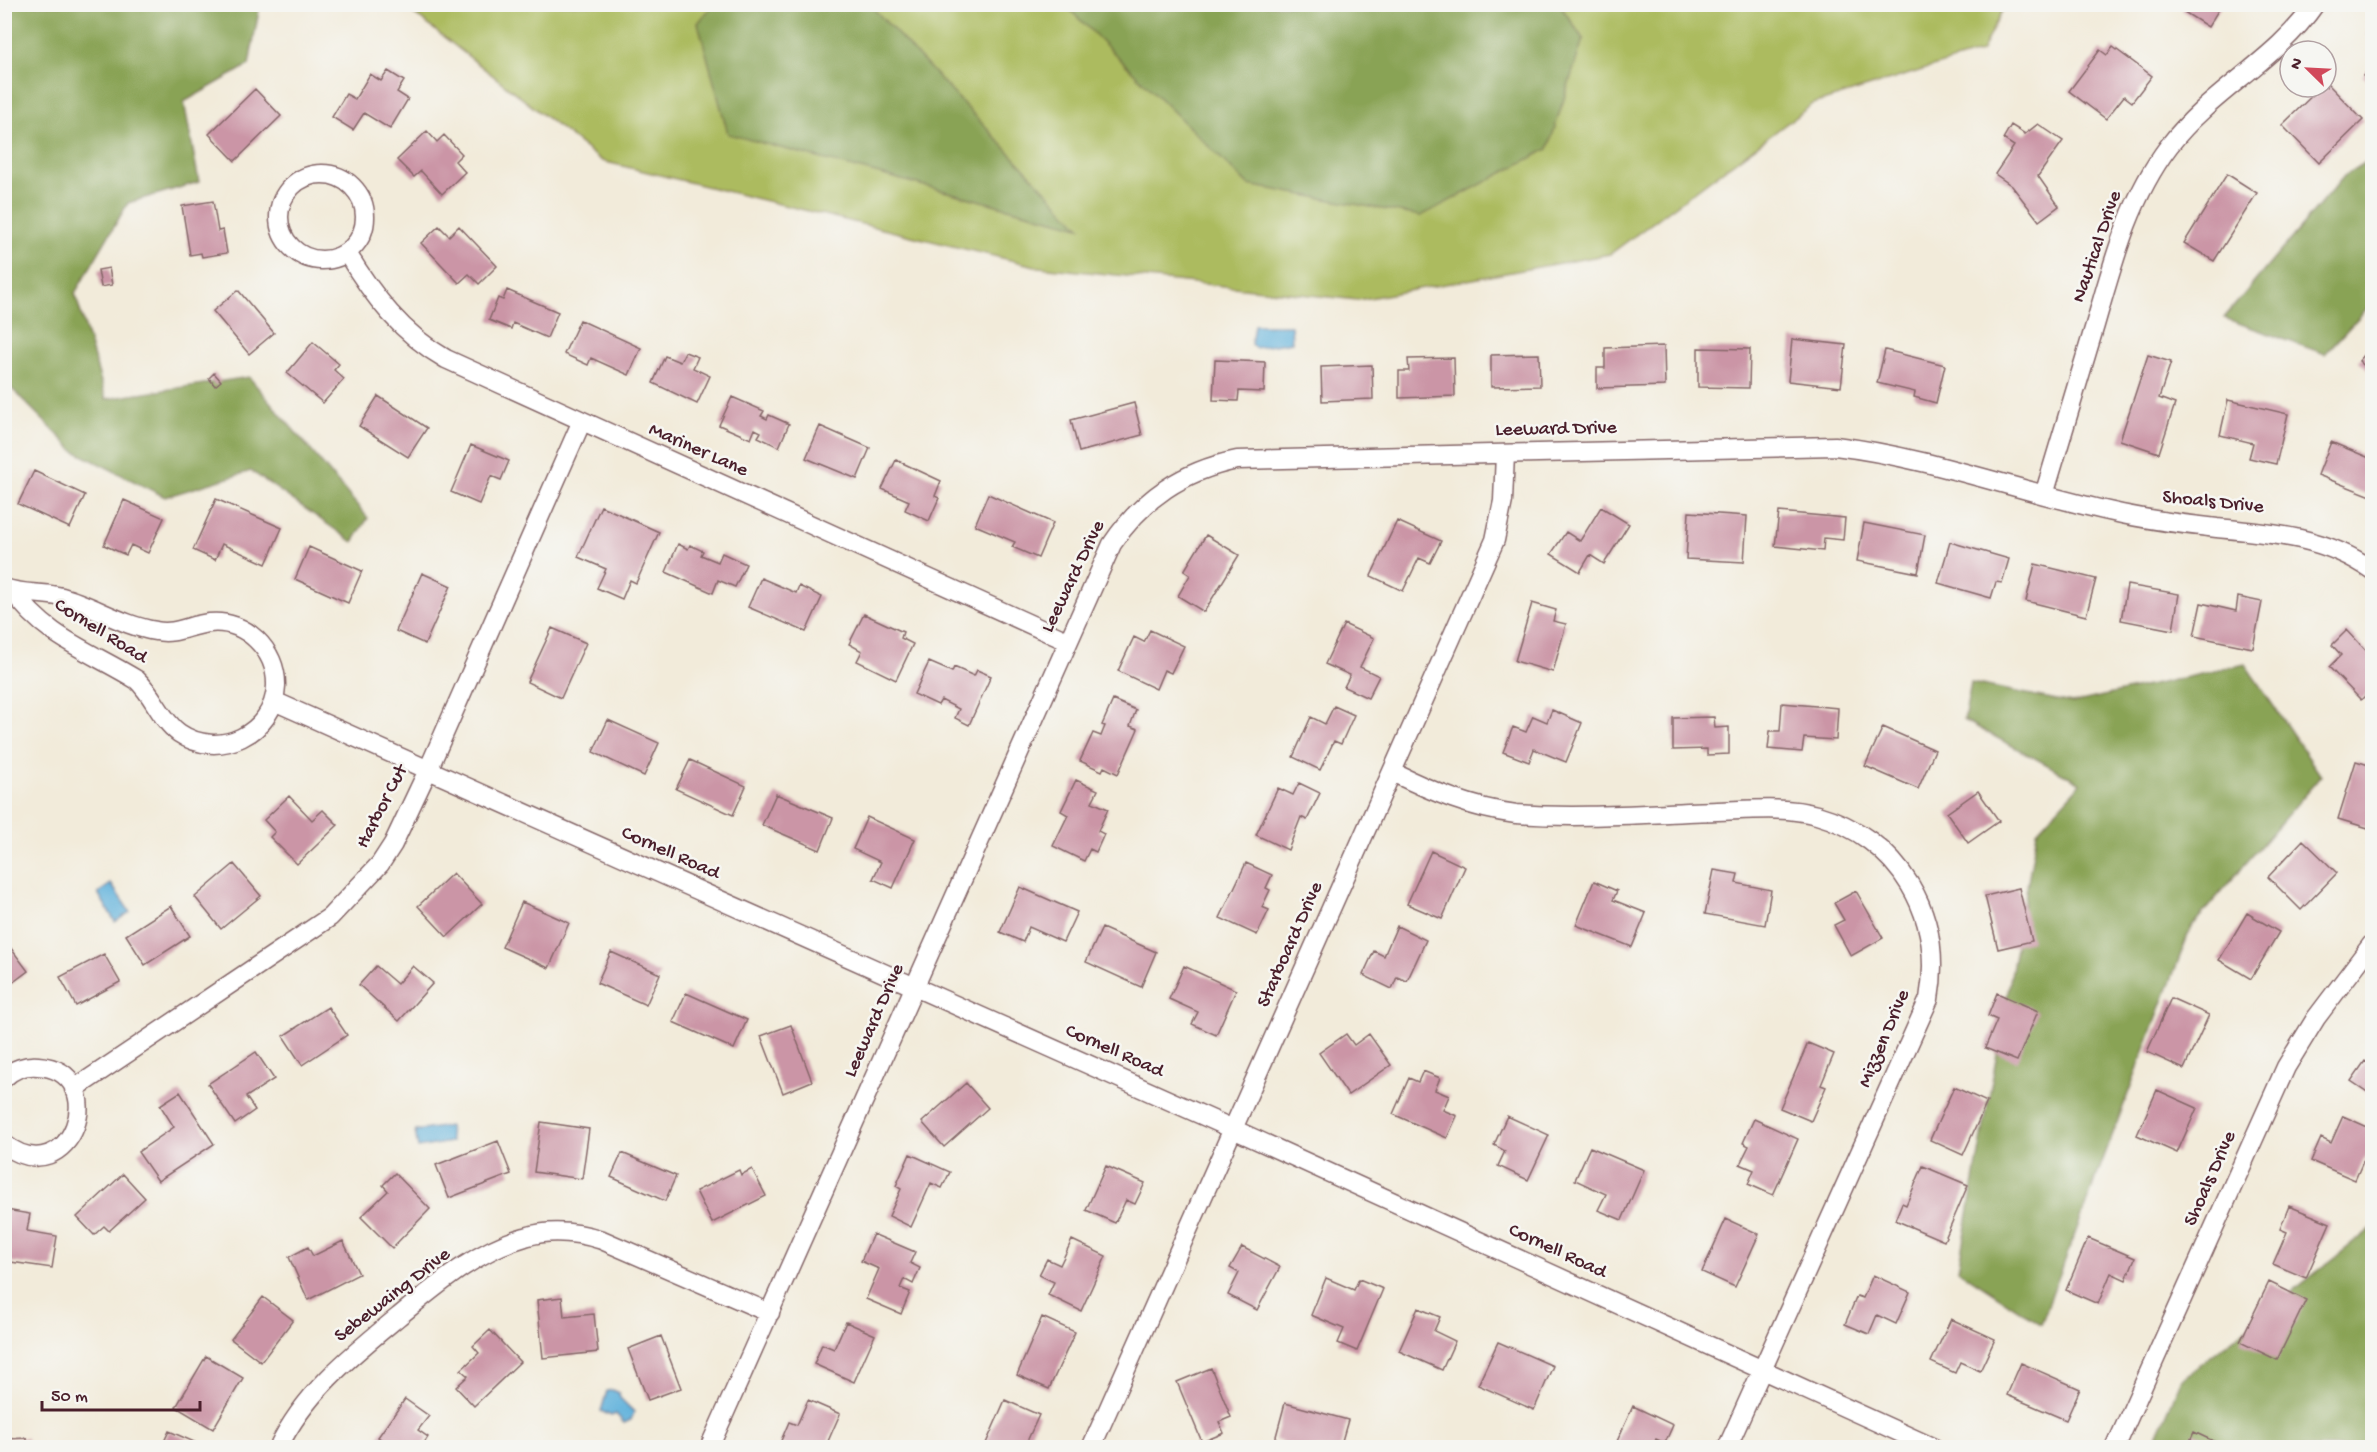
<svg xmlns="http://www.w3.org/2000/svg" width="2377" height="1452" font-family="'Gochi Hand',sans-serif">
<rect width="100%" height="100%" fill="#f6f6f2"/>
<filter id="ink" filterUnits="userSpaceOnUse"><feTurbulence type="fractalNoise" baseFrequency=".0167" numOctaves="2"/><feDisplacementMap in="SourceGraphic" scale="12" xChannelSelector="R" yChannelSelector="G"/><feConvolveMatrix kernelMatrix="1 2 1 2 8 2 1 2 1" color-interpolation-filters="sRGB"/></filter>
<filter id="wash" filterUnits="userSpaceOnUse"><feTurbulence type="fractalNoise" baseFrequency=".008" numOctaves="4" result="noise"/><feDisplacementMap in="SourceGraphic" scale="24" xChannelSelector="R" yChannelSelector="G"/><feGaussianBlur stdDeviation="1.35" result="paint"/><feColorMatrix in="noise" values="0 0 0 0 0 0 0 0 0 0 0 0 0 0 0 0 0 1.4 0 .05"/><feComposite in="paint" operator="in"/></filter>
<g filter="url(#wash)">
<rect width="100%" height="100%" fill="#f2ebda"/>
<!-- green -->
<path fill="#acbb5e" stroke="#7b6d44" stroke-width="1.5" d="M403 5H1065L1583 39 1560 5H2005L1981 52 1813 104 1610 254 1358 300 1039 267 602 161Z"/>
<!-- forest -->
<path fill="#89a355" stroke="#6a6140" stroke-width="1.5" d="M4 5H260L249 65 184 102 199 182 128 203 75 293 106 399 249 377 368 518 353 542 251 471 165 497 74 451 5 382Z
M713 5H870L1080 227 728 134 698 23Z
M1065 5H1560L1583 39 1548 149 1421 216 1248 185Z
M2372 158V303L2325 354 2224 318 2344 176Z
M2245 664 2321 776 2191 927 2041 1324 1958 1270 2037 831 2081 783 1964 720 1971 683 2072 703Z
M2372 1228V1447L2152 1448 2181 1380Z"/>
<!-- water -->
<path fill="#62b2dc" stroke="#566884" stroke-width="1.5" d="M1254 325H1291L1292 342 1255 348 1251 344Z
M111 884 130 912 115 922 98 893Z
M449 1126 451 1142 418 1148 415 1131Z
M613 1390 619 1393 620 1398 634 1412 631 1420 624 1423 616 1414 611 1416 601 1411 607 1391Z"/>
<g id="blocks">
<!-- building -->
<path fill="#cb95a6" d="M2185 4H2222L2208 27 2181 10Z
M2372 28V40L2367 35Z
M2113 47 2152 76 2132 102 2124 96 2106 119 2069 91 2100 50 2107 55Z
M2372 64V84L2363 76Z
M388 71 404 81 397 92 408 99 390 129 364 113 353 130 332 117 346 94 355 99 370 74 381 81Z
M2326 82 2363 120 2319 163 2282 125 2321 87H2326Z
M255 89 281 116 235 161 209 134Z
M2038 124 2063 141 2038 176 2059 206 2039 221 2012 186 1995 174 2014 146 2003 139 2011 125 2025 134Z
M427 131 437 142 444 135 462 154 455 161 465 172 442 194 421 171 414 177 397 160Z
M2227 174 2257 193 2214 261 2184 243Z
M213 201 218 231 223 230 227 253 202 257 201 253 190 255 182 206Z
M439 226 449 236 459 226 497 266 479 284 469 274 459 283 421 243Z
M109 268 112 285 101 287 98 270Z
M238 290 274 333 249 354 213 311Z
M507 290 558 312 547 338 513 323 511 329 489 320 498 298 503 300Z
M580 320 641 348 629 375 591 358 588 365 564 354Z
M1792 339 1846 345 1841 387 1788 381Z
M313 342 339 364 334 370 344 379 323 403 287 373Z
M1664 346 1665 386 1597 388V368H1605V348Z
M2372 346V373L2359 361Z
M1698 348 1750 349 1749 388 1698 387Z
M1885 350 1945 365 1936 403 1914 397 1915 392 1877 383Z
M685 352 698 357 693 368 710 376 697 404 653 383 665 356 680 362Z
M1539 354 1540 386 1491 387V355Z
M2148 355 2171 362 2159 398 2175 404 2159 453 2120 440Z
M1454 358 1455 396 1399 398V371H1409L1408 359Z
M1215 360 1265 362 1264 392 1239 391 1238 401 1213 400Z
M1372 365 1373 399 1322 401 1321 367Z
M214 373 221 381 215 386 209 378Z
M378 396 427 428 408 457 359 426Z
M732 397 764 411 761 416 767 419 769 415 789 424 779 447 758 437 761 432 755 429 751 439 719 425Z
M2228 400 2288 414 2276 464 2249 458 2253 443 2220 435Z
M1134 403 1142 435 1079 452 1071 420Z
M820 426 870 448 857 479 806 458Z
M2331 442 2372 459 2371 496 2318 475Z
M471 445 509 461 501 480 491 476 479 504 451 492Z
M896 460 941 481 935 496 939 498 929 521 905 510 909 501 882 489Z
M34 471 85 495 70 528 18 504Z
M988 494 1053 523 1038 558 1012 547 1015 542 975 525Z
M216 499 282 528 266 564 222 544 215 560 193 550Z
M124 500 164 518 148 553 131 545 126 555 104 545Z
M601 506 659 532 636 583 630 580 622 599 597 588 606 569 578 557Z
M1601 507 1629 524 1604 564 1590 555 1580 572 1551 554 1566 532 1580 541Z
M1689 512 1747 516 1744 562 1686 559Z
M1779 512 1845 518 1843 540 1824 538 1823 551 1775 546Z
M1397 521 1441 541 1430 563 1419 558 1403 591 1371 576Z
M1864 523 1925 535 1918 573 1857 561Z
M1206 535 1239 555 1204 612 1178 596 1190 575 1184 571Z
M1950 542 2009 559 2002 583 1996 582 1991 598 1938 583Z
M678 544 688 549 690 545 703 551 701 555 718 562 722 553 746 564 735 587 718 580 713 593 666 572Z
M309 547 362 571 348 603 295 579Z
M2035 564 2096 579 2086 616 2026 601Z
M422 573 451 586 425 644 396 631Z
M761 578 796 593 799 586 822 597 806 632 748 607Z
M2127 585 2179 594 2173 630 2121 620Z
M2238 597 2262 602 2253 648 2194 636 2201 603 2236 611Z
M1532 603 1556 610 1553 621 1566 624 1553 672 1515 661Z
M864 614 903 632 901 638 913 644 896 680 857 661 862 651 849 644Z
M1344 624 1374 638 1360 667 1379 676 1368 698 1344 687 1350 675 1325 664Z
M552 628 586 643 561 698 527 682Z
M1150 630 1184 646 1171 673 1164 670 1156 689 1118 671 1134 637 1144 642Z
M2347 630 2372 657V689L2361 700 2329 667 2341 655 2332 645Z
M929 662 952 672 954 667 974 676 977 670 991 676 969 725 955 718 959 709 941 700 938 705 914 694Z
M1113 700 1136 710 1130 726 1138 729 1118 774 1104 767 1102 771 1080 761 1093 733 1101 736 1105 726 1102 725Z
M1782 703 1838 708 1836 740 1804 738 1802 752 1768 749 1770 731H1780Z
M1334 706 1354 715 1341 744 1334 741 1320 770 1293 757 1311 717 1325 724Z
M1552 710 1582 723 1566 762 1534 749 1529 762 1503 752 1513 727 1526 732 1533 716 1547 722Z
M1714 717 1715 728 1729 727V754L1707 755V749L1673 750V718Z
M608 720 659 743 644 776 593 752Z
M1883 727 1935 750 1918 789 1865 766Z
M690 760 746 786 733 815 676 789Z
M2356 761 2372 766V814L2368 828 2338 819Z
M1076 780 1098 790 1092 802 1108 809 1098 831 1104 834 1096 852 1090 849 1084 861 1053 846 1068 815 1061 811Z
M1299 783 1320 793 1307 820 1301 817 1288 850 1256 835 1278 788 1293 795Z
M1978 791 1999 821 1968 843 1947 813Z
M776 794 833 818 820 850 762 825Z
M289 796 312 820 323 810 338 825 297 864 270 837 275 832 264 820Z
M867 817 915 839 893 888 873 879 881 862 853 849Z
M2303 840 2337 873 2301 910 2268 877Z
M1431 851 1465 867 1442 919 1407 904Z
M1246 863 1272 875 1266 888 1270 890 1262 907 1269 910 1257 935 1220 918Z
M234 864 261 896 221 929 195 897Z
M1714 870 1738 874 1736 883 1771 890 1765 925 1705 914Z
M453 873 482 904 447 937 418 906Z
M1594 881 1617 891 1613 900 1646 913 1632 947 1576 925Z
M1020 887 1077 912 1063 942 1029 927 1023 942 1000 932Z
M2019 888 2032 941 1998 949 1985 896Z
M1856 891 1883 938 1851 956 1834 925 1844 920 1834 903Z
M522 902 569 923 549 968 502 947Z
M171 906 190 936 145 965 126 935Z
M2247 913 2279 932 2251 979 2219 960Z
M1397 926 1426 940 1407 981 1397 977 1392 989 1363 975 1374 951 1384 956Z
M1102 928 1156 952 1141 987 1086 962Z
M10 947 28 971 4 989V951Z
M611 952 660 974 646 1005 597 983Z
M104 954 120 982 76 1006 60 977Z
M376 966 397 984 413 966 433 983 399 1021 359 985Z
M1184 966 1236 990 1216 1035 1192 1024 1198 1012 1169 999Z
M686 993 747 1020 734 1049 673 1022Z
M1997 993 2038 1011 2017 1061 1985 1048 1997 1020 1988 1016Z
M2171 998 2209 1015 2184 1069 2147 1052Z
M328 1007 347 1035 302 1065 283 1036Z
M791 1025 812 1081 783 1093 761 1036Z
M1346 1034 1354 1045 1369 1034 1391 1065 1348 1095 1319 1053Z
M1808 1043 1834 1054 1821 1085 1826 1087 1811 1121 1780 1108Z
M256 1052 274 1079 246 1097 255 1110 235 1124 208 1084Z
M2365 1061 2372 1066V1095L2351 1081Z
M1423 1071 1440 1078 1435 1090 1449 1096 1443 1110 1457 1116 1447 1138 1393 1114 1409 1078 1418 1082Z
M966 1083 988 1108 944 1147 922 1122Z
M1954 1087 1987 1102 1963 1155 1930 1140Z
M2157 1090 2197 1108 2177 1153 2137 1135Z
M180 1092 214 1144 158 1181 138 1152 174 1127 160 1105Z
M1507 1116 1549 1135 1528 1180 1498 1166 1505 1151 1494 1145Z
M2343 1116 2372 1129V1141L2355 1180 2311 1161 2321 1138 2331 1143Z
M1754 1119 1798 1139 1773 1195 1748 1184 1754 1170 1740 1164 1749 1146 1743 1143Z
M541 1122 589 1129 582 1179 534 1172Z
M498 1141 511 1174 449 1198 436 1165Z
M1590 1147 1644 1170 1622 1220 1598 1210 1606 1194 1575 1180Z
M622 1153 676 1176 665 1201 611 1177Z
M910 1154 950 1172 942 1188 931 1183 911 1227 889 1216 901 1189 896 1186Z
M1106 1166 1145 1183 1135 1204 1126 1200 1115 1223 1086 1210Z
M1923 1166 1968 1185 1944 1241 1895 1220 1902 1203 1906 1205Z
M752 1169 766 1196 712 1223 696 1191 739 1170 741 1175Z
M395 1173 430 1209 392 1248 361 1217 388 1191 383 1185Z
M123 1174 145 1198 109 1231 104 1226 94 1235 77 1217Z
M2289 1206 2330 1223 2306 1278 2273 1264 2287 1232 2280 1229Z
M6 1210 30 1214 27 1231 57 1236 52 1268 4 1261Z
M1726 1219 1759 1234 1735 1287 1702 1272Z
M873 1234 915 1252 910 1263 920 1268 913 1284 904 1279 900 1288 910 1292 901 1314 866 1299 879 1269 861 1261Z
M2088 1238 2135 1258 2126 1280 2111 1273 2098 1304 2066 1290Z
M1072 1240 1106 1256 1081 1311 1048 1295 1054 1282 1039 1275 1047 1259 1060 1265Z
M343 1241 359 1274 308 1300 289 1257 308 1247 313 1256Z
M1242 1247 1280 1267 1257 1310 1228 1295 1239 1273 1230 1268Z
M1873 1275 1910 1292 1896 1324 1877 1315 1869 1334 1845 1324 1857 1296 1863 1298Z
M1326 1278 1354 1290 1359 1279 1383 1289 1357 1351 1338 1343 1344 1329 1311 1315Z
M2269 1282 2306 1300 2277 1360 2240 1342Z
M263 1297 293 1320 261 1362 231 1339Z
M562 1297 564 1317 594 1314 598 1352 543 1358 537 1300Z
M1418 1308 1440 1317 1434 1331 1455 1341 1442 1370 1399 1351Z
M1042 1317 1075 1332 1049 1389 1017 1375Z
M1951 1319 1995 1339 1980 1371 1960 1362 1955 1373 1931 1362Z
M846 1322 875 1335 854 1382 814 1364 822 1344 834 1349Z
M490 1330 520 1362 474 1406 456 1387 468 1376 461 1370 479 1353 473 1346Z
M661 1336 681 1388 648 1400 628 1349Z
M1498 1342 1553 1366 1534 1410 1478 1385Z
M206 1356 243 1378 213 1429 176 1407Z
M2021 1363 2080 1389 2066 1420 2007 1395Z
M1211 1368 1231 1417 1219 1422 1224 1433 1202 1442 1177 1382Z
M405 1399 429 1416 418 1430 428 1437 421 1448H393L378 1437Z
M808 1400 840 1414 825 1448H791L780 1443 789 1422 797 1425Z
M1005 1400 1039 1415 1024 1448H984Z
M1285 1403 1348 1420 1340 1448H1304L1275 1440Z
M1633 1406 1673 1425 1665 1443 1656 1439 1652 1448H1614Z
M169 1431 199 1444 197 1448H161Z
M2194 1432 2228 1448H2187Z
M27 1438V1448H4V1439Z"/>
</g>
</g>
<g filter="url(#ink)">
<use href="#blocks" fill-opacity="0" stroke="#856668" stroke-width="1.5"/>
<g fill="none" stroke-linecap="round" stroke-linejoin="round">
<!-- street casing -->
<g stroke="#856668" stroke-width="21">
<path id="street" d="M279 217a43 43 0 1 1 86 0a43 43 0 1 1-86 0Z
M347 253C373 296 402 334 446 359L1067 641
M2044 495C2061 438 2078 382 2095 325 2113 263 2129 199 2169 146 2211 91 2276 61 2315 4
M4 588C22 595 43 592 62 597 94 606 123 626 156 631 176 635 189 625 209 623 245 619 277 650 276 686 274 734 218 760 179 733 161 720 154 696 137 680 90 651 46 638 13 591
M274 701 1233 1129 1934 1448
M1392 772C1433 792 1471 808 1516 814 1582 819 1650 813 1717 811 1749 810 1786 806 1817 815 1856 826 1889 850 1910 885 1931 920 1936 959 1929 999L1727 1448
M4 1078C13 1069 26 1065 38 1066 114 1071 72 1196 4 1144
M74 1089 330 917 380 864 393 844 428 770 581 423
M278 1448C305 1392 352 1355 398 1317 436 1286 477 1250 525 1237 551 1229 577 1232 602 1240L770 1313
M709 1448 1112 544C1143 498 1183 471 1237 460L1835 446C1929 457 2021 492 2113 512 2147 520 2182 524 2217 528 2272 533 2326 537 2372 570
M1091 1448 1495 540 1503 501 1505 454
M2115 1448 2286 1067 2316 1018 2372 944"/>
</g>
<!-- street -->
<use href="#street" stroke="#fff" stroke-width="18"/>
</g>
</g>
<g text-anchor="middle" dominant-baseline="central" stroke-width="5" stroke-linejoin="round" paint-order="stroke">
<!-- street labels -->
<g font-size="20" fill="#4a1f2b" stroke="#f6f6f2">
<text transform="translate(2098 247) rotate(-71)">Nautical Drive</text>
<text transform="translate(1556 430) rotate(-1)">Leeward Drive</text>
<text transform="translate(698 451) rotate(24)">Mariner Lane</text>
<text transform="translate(2213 503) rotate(6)">Shoals Drive</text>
<text transform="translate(1074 577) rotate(-64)">Leeward Drive</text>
<text transform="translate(100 632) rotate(32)">Cornell Road</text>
<text transform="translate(383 807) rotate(-63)">Harbor Cut</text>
<text transform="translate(670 854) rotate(24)">Cornell Road</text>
<text transform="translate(1291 945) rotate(-66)">Starboard Drive</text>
<text transform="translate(875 1021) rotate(-66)">Leeward Drive</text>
<text transform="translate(1885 1039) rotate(-67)">Mizzen Drive</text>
<text transform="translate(1114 1052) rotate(24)">Cornell Road</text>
<text transform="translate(2211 1179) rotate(-66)">Shoals Drive</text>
<text transform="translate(1557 1252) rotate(25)">Cornell Road</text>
<text transform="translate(393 1296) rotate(-38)">Sebewaing Drive</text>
</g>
</g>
<!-- margin -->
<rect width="2377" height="1452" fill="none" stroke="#f6f6f2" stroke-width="24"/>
<!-- north arrow -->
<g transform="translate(2308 69) rotate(294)"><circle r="28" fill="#f6f6f2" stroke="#b1a0a2" stroke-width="1.5"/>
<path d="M0-4.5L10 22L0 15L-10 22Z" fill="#d1495b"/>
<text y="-9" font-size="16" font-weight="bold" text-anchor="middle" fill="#4a1f2b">N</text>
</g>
<!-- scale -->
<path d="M42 1401v9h158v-9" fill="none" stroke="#4a1f2b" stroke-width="3"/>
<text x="51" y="1401" font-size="18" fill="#4a1f2b" stroke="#f6f6f2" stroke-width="4.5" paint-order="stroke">50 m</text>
</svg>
